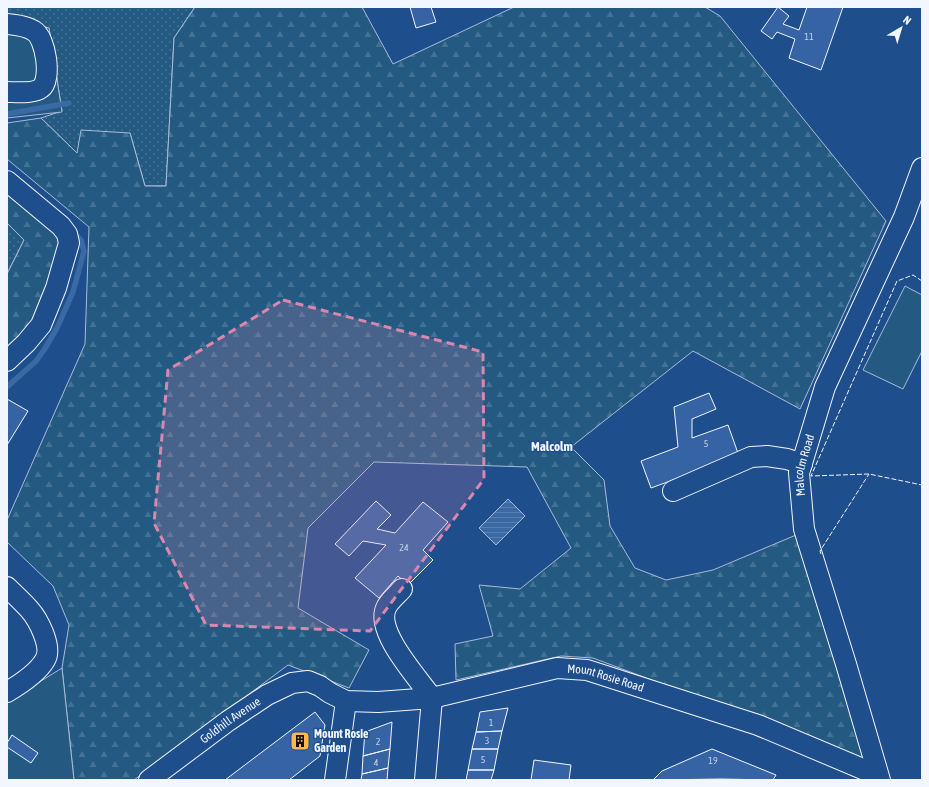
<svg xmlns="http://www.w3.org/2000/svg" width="929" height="787" font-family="'Asap Condensed',sans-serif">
<defs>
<pattern id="grass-dots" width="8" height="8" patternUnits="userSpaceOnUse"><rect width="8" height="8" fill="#245a82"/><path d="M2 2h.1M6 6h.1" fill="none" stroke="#447295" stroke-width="1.8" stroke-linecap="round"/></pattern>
<pattern id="forest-firs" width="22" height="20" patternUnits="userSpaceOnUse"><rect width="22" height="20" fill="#245a82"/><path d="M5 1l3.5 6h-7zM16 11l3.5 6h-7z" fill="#447295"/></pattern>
<pattern id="water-rules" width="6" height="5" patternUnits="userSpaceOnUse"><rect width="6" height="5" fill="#3b69a3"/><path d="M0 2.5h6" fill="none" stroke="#587fb1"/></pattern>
</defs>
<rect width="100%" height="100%" fill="#1f4e8c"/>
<!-- grass -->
<path fill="url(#grass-dots)" stroke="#a8bbd7" d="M7 7H195L174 38 166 186H145L130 133 77 153 41 118 62 111 49 28 7 18Z
M7 223 24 240 7 274Z"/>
<!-- forest -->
<path fill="url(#forest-firs)" stroke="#a8bbd7" d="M195 7H362L393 64 514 7H705L720 16 886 221 800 409 693 351 571 447 604 480 610 526 635 568 666 580 713 570 796 535 865 760 593 658 561 656 456 680 455 644 493 636 479 585 520 589 571 548 527 467 374 462 308 528 298 608 369 650 349 688 288 665 134 780H74L62 668 69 625 53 586 7 542V520L85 344 89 227 7 159V123L41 118 77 153 81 130 130 133 145 186H166L174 38Z
M7 185 64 242 35 323 7 352V274L24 240 7 223Z"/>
<!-- green -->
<path fill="#245a82" stroke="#a8bbd7" d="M7 20 49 28 62 112 7 118Z
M905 286 922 295V351L903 389 863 370Z
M62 668 74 780H7V702Z"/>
<!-- water -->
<path fill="url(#water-rules)" stroke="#a8bbd7" d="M508 499 525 516 496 545 479 528Z"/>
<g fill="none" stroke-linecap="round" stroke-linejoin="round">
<!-- stream -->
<path stroke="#3b69a3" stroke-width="5.5" d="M7 114 69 103
M7 387 36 361 44 350 57 328 73 292 84 251 81 240 74 233"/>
</g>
<!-- building -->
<path fill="#3563a3" stroke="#f2f6ff" d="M410 7H431L436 22 416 28Z
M778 7 789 16 783 24 799 30 807 7H843L821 70 789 58 795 39 777 32 772 39 761 31Z
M709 393 716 409 692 419V438L728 425 739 456 651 488 641 461 678 447 674 407Z
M7 399 28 411 7 445Z
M376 501 391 515 377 529 395 533 423 502 448 522 423 550 433 560 408 585 398 576 379 598 355 578 386 545 363 541 349 556 335 544Z
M508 708 502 731 476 732 480 712Z
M315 712 325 725 320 756 289 780H225Z
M392 722 390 749 363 756 365 732Z
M502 731 498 749H472L476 732Z
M12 735 38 753 31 763 7 747V743Z
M390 749 388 768 362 774 363 756Z
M472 749H498L494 770H468Z
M712 749 776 775 773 780 721 779 653 780 662 771Z
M534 760 571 765 569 780H531Z
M388 768 387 780H361L362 774Z
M468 770H494L491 780H466Z"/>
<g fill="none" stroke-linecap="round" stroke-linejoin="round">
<!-- minor casing -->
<g stroke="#f2f6ff" stroke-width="22">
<g id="minor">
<path d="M7 24C16 25 27 26 34 31 46 38 52 80 41 88 34 94 15 92 7 92"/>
<path d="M7 181 61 226 67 234 69 243 56 288 41 325 26 343 7 361"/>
<path d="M673 491 751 457 767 456 787 459 802 464"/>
<path d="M7 587C14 594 22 601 29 609 38 619 53 647 45 660 38 672 19 685 7 692"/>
<path d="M402 589C397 595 389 601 386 608 375 632 419 679 432 698"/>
<path id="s1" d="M149 780 228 721 267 695 292 683 308 681 320 686 330 693 346 701 378 702 432 698 557 668 587 670 758 725 877 775"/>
<path d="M335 780 346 701"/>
<path d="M425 780 432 698"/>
<path id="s2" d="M880 780 846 664 804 529 799 473 825 387 904 217 922 168"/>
</g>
</g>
<!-- minor -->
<use href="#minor" stroke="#1f4e8c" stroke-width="20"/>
<!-- fence -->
<path stroke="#f2f6ff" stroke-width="1" stroke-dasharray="5 2" stroke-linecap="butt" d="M922 281 913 275 897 281 811 476 869 474 922 485
M821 554 820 551 869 474"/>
</g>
<!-- marked area -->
<path fill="#da87ad" fill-opacity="0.2" stroke="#da87ad" stroke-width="3" stroke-dasharray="8 5" stroke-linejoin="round" d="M283 300 483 352 484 479 370 631 206 625 154 523 168 370Z"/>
<!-- icons -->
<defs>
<g id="building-square" transform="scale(1)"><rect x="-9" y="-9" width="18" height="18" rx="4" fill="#ffb74d" stroke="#1f4e8c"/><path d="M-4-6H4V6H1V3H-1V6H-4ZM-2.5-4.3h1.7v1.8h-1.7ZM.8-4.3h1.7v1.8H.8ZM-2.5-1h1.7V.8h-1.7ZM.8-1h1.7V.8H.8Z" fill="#111"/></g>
</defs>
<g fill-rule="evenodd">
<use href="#building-square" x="300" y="741"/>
</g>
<g text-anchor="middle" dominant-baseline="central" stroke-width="3" stroke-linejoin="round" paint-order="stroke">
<!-- number labels -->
<g font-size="10" fill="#c3d1e8">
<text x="809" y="36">11</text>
<text x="706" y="443">5</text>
<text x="404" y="547">24</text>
<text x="491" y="722">1</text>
<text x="487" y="740">3</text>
<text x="378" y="741">2</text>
<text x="483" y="759">5</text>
<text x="713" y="760">19</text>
<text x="376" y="762">4</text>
</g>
<!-- street labels -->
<g font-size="12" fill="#f2f6ff" stroke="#1f4e8c">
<text stroke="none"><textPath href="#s2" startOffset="327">Malcolm Road</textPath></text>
<text stroke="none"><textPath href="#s1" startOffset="497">Mount Rosie Road</textPath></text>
<text stroke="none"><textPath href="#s1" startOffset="101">Goldhill Avenue</textPath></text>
</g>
<!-- poi labels -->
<g font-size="12" font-weight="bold" fill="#f2f6ff" stroke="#1f4e8c" text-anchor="start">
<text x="314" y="734">Mount Rosie<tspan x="314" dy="14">Garden</tspan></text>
</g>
<!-- neighbourhood labels -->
<g font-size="13" font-weight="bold" fill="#f2f6ff" stroke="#1f4e8c">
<text x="552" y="446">Malcolm</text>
</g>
</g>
<!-- border -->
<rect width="929" height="787" fill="none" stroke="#f2f6ff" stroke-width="16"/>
<!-- north arrow -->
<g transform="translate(901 28) rotate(38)" stroke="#1f4e8c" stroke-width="3" paint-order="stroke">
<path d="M0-3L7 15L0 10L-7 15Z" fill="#f2f6ff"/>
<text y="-6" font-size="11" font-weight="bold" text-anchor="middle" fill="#f2f6ff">N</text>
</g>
</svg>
